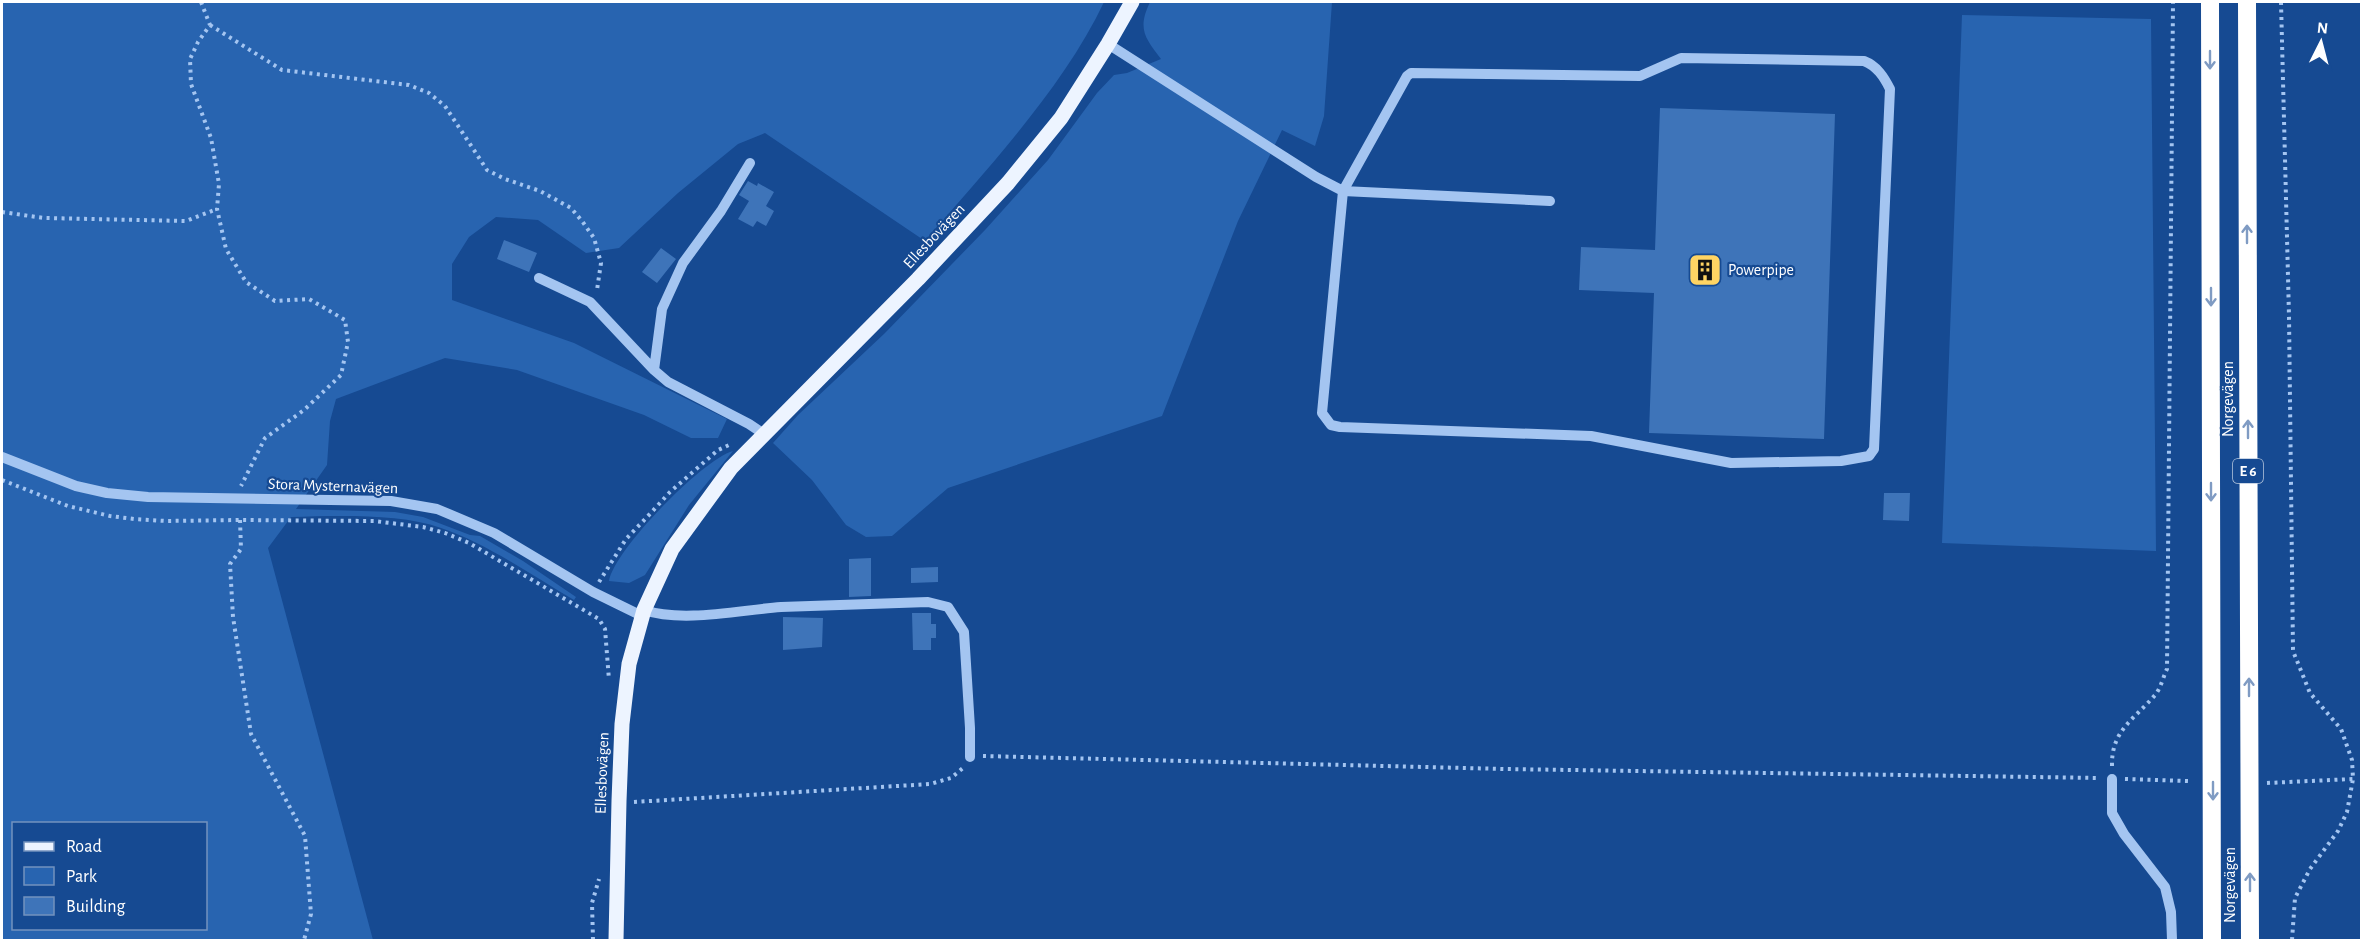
<svg xmlns="http://www.w3.org/2000/svg" width="2363" height="942" font-family="'Alegreya Sans',sans-serif">
<rect width="100%" height="100%" fill="#164a92"/>
<!-- green -->
<path fill="#2864b0" fill-rule="evenodd" d="M2 2H1104C1064 87 986 170 925 241L765 133 738 144 678 193 619 248 586 253 538 220 496 217 469 237 452 264V300L574 343 727 419 718 438H691L644 415 517 370 445 358 336 399 330 421 327 465 296 509 395 512 423 517 470 535 480 536 523 561 576 597 574 600C531 575 488 544 441 528 399 513 335 516 291 517L268 548 373 940H2ZM14 824H206V928H14Z
M1150 2H1332L1324 116 1315 146 1282 130 1238 221 1162 416 948 488 892 536 866 537 846 525 812 480 773 443 798 415 885 333 985 230 1048 160 1097 93 1114 75 1127 73 1161 59C1145 38 1137 29 1150 2Z
M1962 15 2151 19 2156 551 1942 543Z
M733 451 689 505 645 575 629 583 609 581C614 550 703 459 733 451Z"/>
<!-- building -->
<path fill="#3e74b9" d="M1660 108 1835 114 1824 439 1649 433 1654 293 1579 290 1581 247 1655 250Z
M748 181 757 186 758 183 774 192 766 206 774 211 766 226 757 221 753 227 738 219 749 201 739 195Z
M504 240 537 253 529 272 497 259Z
M661 248 676 259 657 283 642 272Z
M1884 493H1910L1909 521 1883 520Z
M871 558V596L849 597V559Z
M938 567V582L911 583V568Z
M912 613H931V624H936V638H931V650H913Z
M783 617 823 618 822 647 783 650Z"/>
<g fill="none" stroke-linecap="round" stroke-linejoin="round">
<!-- path -->
<path stroke="#a4c5f1" stroke-width="4" stroke-dasharray="3 4.5" stroke-linecap="butt" d="M201 2 210 25 198 42 190 59 191 84 211 138 219 184 217 209 226 249 246 282 275 301 309 299 345 320 348 342 341 375 304 410 265 438 241 486
M2281 2 2289 316 2293 651 2310 693 2341 729 2352 760 2353 779 2347 812 2338 831 2310 869 2295 898 2292 940
M210 25 282 70 409 85 429 93 445 106 487 170 505 179 540 191 571 208 582 221 594 238 601 263 597 290
M2 212 44 218 186 221 217 209
M2 480 68 506 110 516 134 519 166 521 240 520 374 521 423 527 445 533 469 543 599 619 605 629 609 680
M240 520 241 549 230 564 233 617 251 734 305 836 311 914 304 940
M599 582 626 539 648 516 670 492 718 450 729 445
M983 756 1505 769 2100 778
M2112 766C2111 730 2135 719 2155 695 2161 688 2163 677 2167 669L2173 2
M2125 779 2188 781
M2267 783 2353 779
M634 802 930 784 951 778 963 768
M593 940 592 903 599 879"/>
<!-- minor -->
<path stroke="#a4c5f1" stroke-width="10" d="M1108 44 1316 177 1343 191 1550 201
M1681 58 1864 61C1877 66 1884 77 1890 89L1874 449 1869 456 1841 461 1731 463 1591 436 1340 427 1331 425 1322 413 1343 191 1407 76 1411 73 1640 76Z
M539 278 590 302 654 370 668 382 749 424 764 434
M654 370 662 309 683 263 721 211 750 163
M2 457 76 486 107 493 148 497 391 501 437 509 494 533 593 592 642 616
M644 610C683 623 740 610 781 607 830 605 879 604 928 602L948 607 964 632 970 728V757
M2112 779V813L2124 834 2165 887 2171 912 2172 940"/>
<!-- major -->
<path stroke="#edf4ff" stroke-width="15" d="M616 940 619 801 622 724 629 664 644 610 672 549 731 468 918 279 1008 183 1061 118 1108 44 1132 2"/>
<!-- highway -->
<path stroke="#fff" stroke-width="18" d="M2210 2 2212 940
M2247 2 2250 940"/>
</g>
<!-- one-way arrows -->
<defs><path id="oneway-shaft" d="M-6 0H5M1.5-3L5.5 0L1.5 3" fill="none" stroke-width="1.6" stroke-linecap="round" stroke-linejoin="round" transform="scale(1.5)"/></defs>
<g stroke="#7f9bc3">
<use href="#oneway-shaft" transform="translate(2210 60) rotate(90)"/>
<use href="#oneway-shaft" transform="translate(2247 234) rotate(-90)"/>
<use href="#oneway-shaft" transform="translate(2211 297) rotate(90)"/>
<use href="#oneway-shaft" transform="translate(2248 429) rotate(-90)"/>
<use href="#oneway-shaft" transform="translate(2211 492) rotate(90)"/>
<use href="#oneway-shaft" transform="translate(2249 687) rotate(-90)"/>
<use href="#oneway-shaft" transform="translate(2213 791) rotate(90)"/>
<use href="#oneway-shaft" transform="translate(2250 882) rotate(-90)"/>
</g>
<!-- icons -->
<defs>
<g id="building-square" transform="scale(1.725)"><rect x="-9" y="-9" width="18" height="18" rx="4" fill="#ffd463" stroke="#164a92"/><path d="M-4-6H4V6H1V3H-1V6H-4ZM-2.5-4.3h1.7v1.8h-1.7ZM.8-4.3h1.7v1.8H.8ZM-2.5-1h1.7V.8h-1.7ZM.8-1h1.7V.8H.8Z" fill="#111"/></g>
</defs>
<g fill-rule="evenodd">
<use href="#building-square" x="1705" y="270"/>
</g>
<g text-anchor="middle" dominant-baseline="central" stroke-width="4.5" stroke-linejoin="round" paint-order="stroke">
<!-- shield labels -->
<rect fill="#164a92" stroke="#b9c9de" stroke-width="1.5" x="2233" y="459" width="30" height="24" rx="4.5"/>
<g font-size="15" font-weight="bold" fill="#fff">
<text x="2248" y="471">E 6</text>
</g>
<!-- street labels -->
<g font-size="16" fill="#fff" stroke="#164a92">
<text transform="translate(934 236) rotate(-47)">Ellesbovägen</text>
<text transform="translate(2228 399) rotate(-90)">Norgevägen</text>
<text transform="translate(333 486) rotate(2)">Stora Mysternavägen</text>
<text transform="translate(602 773) rotate(-88)">Ellesbovägen</text>
<text transform="translate(2230 885) rotate(-90)">Norgevägen</text>
</g>
<!-- poi labels -->
<g font-size="16" fill="#fff" stroke="#164a92" text-anchor="start">
<text x="1728" y="270">Powerpipe</text>
</g>
</g>
<!-- border -->
<rect width="2363" height="942" fill="none" stroke="#ffffff" stroke-width="6"/>
<!-- legend -->
<rect x="12" y="822" width="195" height="108" fill="#164a92" stroke="#7392be" stroke-width="1.5"/>
<rect x="24" y="842" width="30" height="9" fill="#edf4ff" stroke="#7392be" stroke-width="1.5"/>
<text x="66" y="852" font-size="18" fill="#ffffff">Road</text>
<rect x="24" y="867" width="30" height="18" fill="#2864b0" stroke="#7392be" stroke-width="1.5"/>
<text x="66" y="882" font-size="18" fill="#ffffff">Park</text>
<rect x="24" y="897" width="30" height="18" fill="#3e74b9" stroke="#7392be" stroke-width="1.5"/>
<text x="66" y="912" font-size="18" fill="#ffffff">Building</text>
<!-- north arrow -->
<g transform="translate(2321 42) rotate(6)" stroke="#164a92" stroke-width="4.5" paint-order="stroke">
<path d="M0-4.5L10 22L0 15L-10 22Z" fill="#ffffff"/>
<text y="-9" font-size="16" font-weight="bold" text-anchor="middle" fill="#ffffff">N</text>
</g>
</svg>
